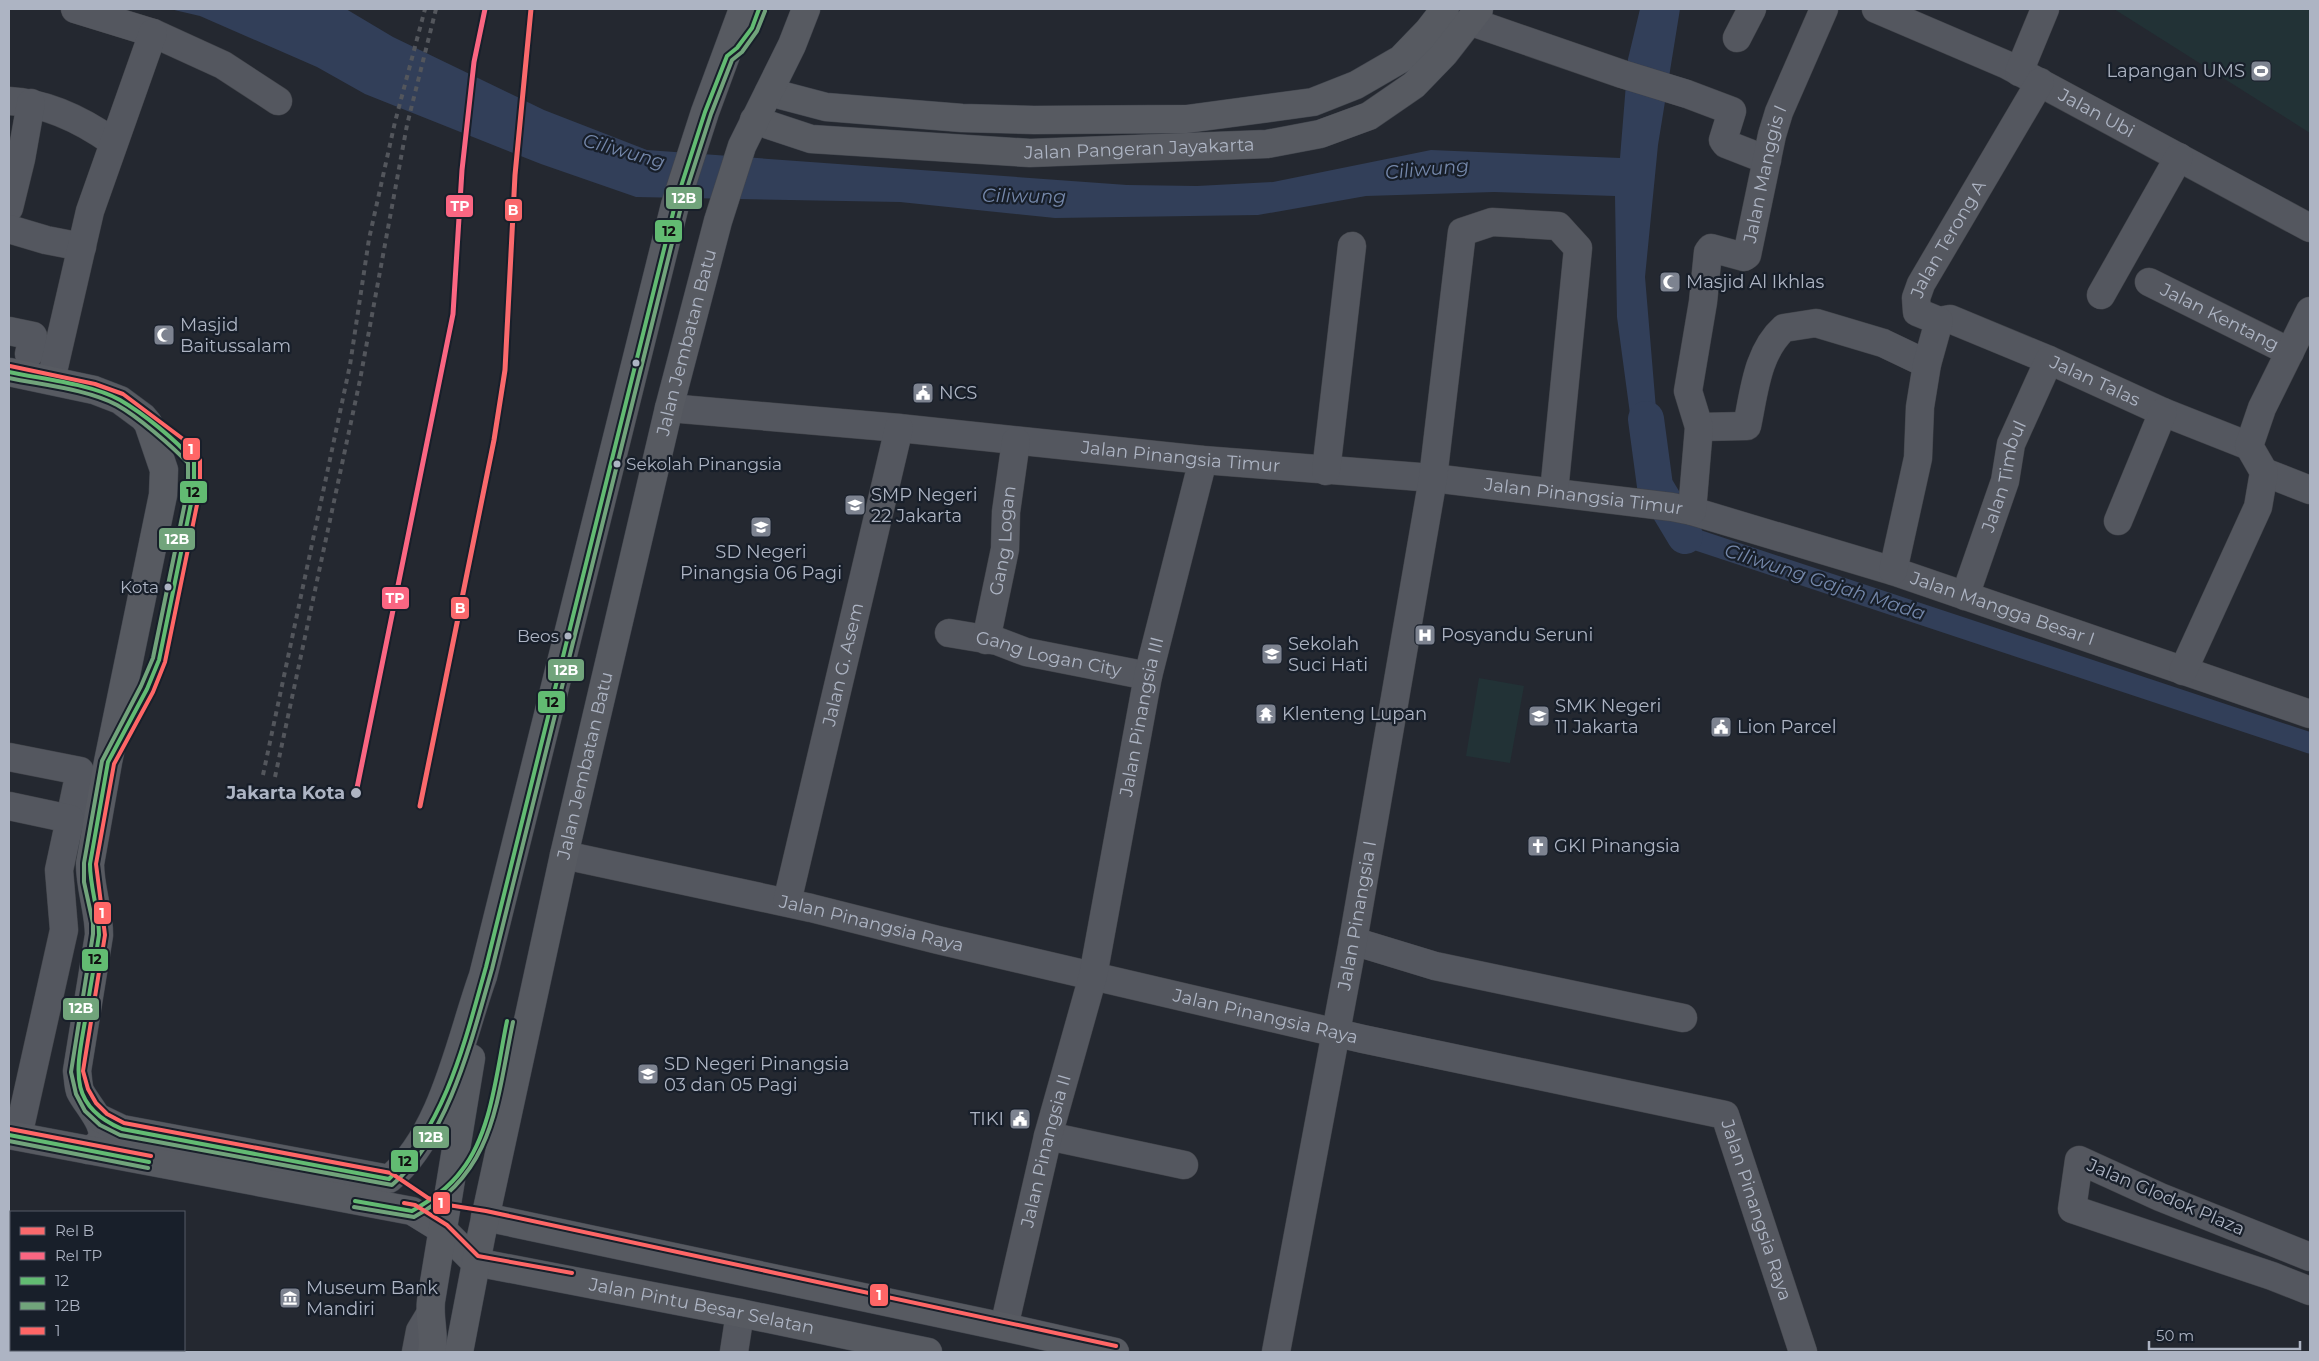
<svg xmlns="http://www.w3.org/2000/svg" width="2319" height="1361" font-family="Montserrat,sans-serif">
<rect width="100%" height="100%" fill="#242830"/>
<!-- green -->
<path fill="#223236" d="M2114 9H2310V133Z
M1479 678 1524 686 1510 763 1466 756Z"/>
<!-- water -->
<path fill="#323f59" d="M170 9H346L393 37 544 110 647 150 1127 185 1197 186 1273 182 1431 150 1620 158 1628 59 1640 9H1680L1658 145 1645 277 1661 469 1637 466 1617 317 1615 196 1494 192 1366 196 1258 215 1055 218 900 202 636 197 541 164 365 94 317 67 200 16Z"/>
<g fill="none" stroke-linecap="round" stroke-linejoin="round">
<!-- canal -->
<path stroke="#323f59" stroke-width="21" d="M1685 536 2310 743"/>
<!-- river -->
<path stroke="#323f59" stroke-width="36" d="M1646 419 1655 486 1685 536"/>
<!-- minor casing -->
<g stroke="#404349" stroke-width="29">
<g id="minor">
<path d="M75 9 153 33 223 65 278 101"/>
<path id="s1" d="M1876 9 2007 65 2310 228"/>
<path d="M1469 21 1622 74 1687 94 1732 111 1723 140 1726 144 1767 160"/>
<path d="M1737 38 1752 9"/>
<path d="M2019 72 2045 9"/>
<path d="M9 101C48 103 82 120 113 142"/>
<path d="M9 208 21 159 31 103"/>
<path d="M9 229 46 240 82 247"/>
<path id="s2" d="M2149 282 2290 352"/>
<path d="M2101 295 2179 157"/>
<path id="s3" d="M1939 321 1950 319 2049 360 2163 412 2249 446"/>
<path d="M9 331 33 336 29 354"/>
<path d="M51 380 90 211 153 33"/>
<path id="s4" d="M669 408 899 428 1203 460 1433 478 1672 507 1692 511 1893 571 2310 714"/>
<path d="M1699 427 1747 426C1754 393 1757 352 1784 328L1816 323 1883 343 1927 364"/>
<path d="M1326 471 1352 246"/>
<path d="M2264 472 2310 490"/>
<path id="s5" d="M1692 511 1699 427 1688 391 1703 302 1708 252 1711 248 1744 257 1747 255 1772 135 1779 112 1824 9"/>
<path d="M2118 521 2163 412"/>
<path id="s6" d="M1893 571 1918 458 1920 407 1927 364 1939 321 1917 312 1916 298 1921 284 2040 82"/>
<path id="s7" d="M1965 596 2005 481 2011 444 2049 360"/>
<path id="s8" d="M949 633 997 641 1026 652 1148 676"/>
<path id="s9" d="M986 640 1005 549 1006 512 1016 441"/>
<path d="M2183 671 2258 507 2264 472 2249 446 2262 408 2310 311"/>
<path d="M9 757 80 771 70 819"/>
<path d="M9 806 70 819 59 870 64 930 18 1136"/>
<path id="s10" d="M564 855 811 908 938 940 1363 1039 1725 1115 1803 1352"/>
<path id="s11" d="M787 902 899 428"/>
<path d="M1353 941 1435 966 1683 1018"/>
<path d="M1048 1136 1184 1165"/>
<path d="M2310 1257 2160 1197 2079 1160 2072 1209 2272 1276 2310 1291"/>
<path id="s12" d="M1004 1327 1048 1136 1093 976 1148 676 1203 460"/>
<path d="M416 1352 420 1331 429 1316"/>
<path d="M734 1352 740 1313"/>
<path id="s13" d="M1276 1352 1353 941 1433 478 1462 232 1492 222 1558 226 1578 248 1554 492"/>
</g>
</g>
<!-- major casing -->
<g stroke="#41454d" stroke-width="29">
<g id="major">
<path d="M769 92 826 107 962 118 1034 120 1187 119 1313 102 1356 85 1401 59 1428 31 1445 9"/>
<path id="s14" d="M754 120 811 139 1030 153 1267 144 1320 134 1369 116 1414 85 1444 54 1479 9"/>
<path d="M9 372 94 390 120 400 143 417 148 423 164 470 163 495 108 762 90 864C90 888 99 911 99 935L77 1071C78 1077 78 1085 80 1091 88 1108 121 1137 88 1150"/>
<path d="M97 1117 122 1129 389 1179C443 1135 460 1040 483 976L675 205 705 112 743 9"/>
<path d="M9 1135 412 1211 443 1230 475 1262"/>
<path d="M485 1217 1004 1327 1115 1352"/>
<path id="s15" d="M475 1262 740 1313 928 1352"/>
<path d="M432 1352C435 1335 429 1319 431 1301L471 1058"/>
<path id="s16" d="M459 1352 481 1237 564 855 669 408 718 221 742 146 792 45 806 9"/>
</g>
</g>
<!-- minor -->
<use href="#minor" stroke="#54575f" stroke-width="28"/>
<!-- major -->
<use href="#major" stroke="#575a61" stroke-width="28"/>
<!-- rail -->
<path stroke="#53565c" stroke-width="4" stroke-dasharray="5 5" stroke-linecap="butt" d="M263 775 350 365 369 239 395 122 425 9
M275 777 360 380 407 125 436 9"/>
<!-- bus-1 casing -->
<g stroke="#181f2a" stroke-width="8">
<path id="bus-1" d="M9 372C41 379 92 384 120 400 144 414 176 440 194 461V489L159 660 147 689 108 762 90 864C90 888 99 911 99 935 95 962 90 988 86 1015 78 1065 64 1104 122 1129L389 1179C446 1124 465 1041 486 967L675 205 705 112 727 56 737 48 752 28 759 9
M9 1135 149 1162
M355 1201 412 1211C431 1200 449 1188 462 1170 492 1132 497 1068 507 1021"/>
</g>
<!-- bus-2 casing -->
<g stroke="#181f2a" stroke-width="8">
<path id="bus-2" d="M9 378C42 385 87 389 117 405 137 416 172 446 188 463V488L153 658 141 686 102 761 84 863V882L93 923V934L71 1072 76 1094 85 1111 100 1125 120 1135 392 1185C449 1136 472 1038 492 969L681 207 711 114 732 60 742 52 757 31 765 11
M9 1141 148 1168
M354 1207 414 1217C495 1173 496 1103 513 1022"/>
</g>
<!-- bus-3 casing -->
<g stroke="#181f2a" stroke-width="8">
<path id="bus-3" d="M10 366 95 384 123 394 183 439 200 460V490L165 662 153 692 114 764 96 864 105 935 83 1071 88 1089 96 1103 107 1114 124 1123 391 1173 428 1198 448 1205 486 1211 1116 1346
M10 1129 151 1156
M404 1203 415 1205 447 1225 478 1256 572 1273"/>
</g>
<!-- bus-1 -->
<use href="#bus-1" stroke="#62bb72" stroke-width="4"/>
<!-- bus-2 -->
<use href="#bus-2" stroke="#71a47b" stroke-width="4"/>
<!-- bus-3 -->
<use href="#bus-3" stroke="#f66" stroke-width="4"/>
<!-- rail-1 casing -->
<g stroke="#181f2a" stroke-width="9">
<path id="rail-1" d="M420 806 494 440 505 370 515 175 531 9"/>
</g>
<!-- rail-2 casing -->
<g stroke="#181f2a" stroke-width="9">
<path id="rail-2" d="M356 793 453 314 462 170 474 62 485 9"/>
</g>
<!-- rail-1 -->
<use href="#rail-1" stroke="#fa696c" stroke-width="5"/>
<!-- rail-2 -->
<use href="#rail-2" stroke="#fa6682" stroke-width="5"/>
</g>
<!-- icons -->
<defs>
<g id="stadium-square" transform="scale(1.125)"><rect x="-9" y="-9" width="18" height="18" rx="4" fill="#7d8390" stroke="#181f2a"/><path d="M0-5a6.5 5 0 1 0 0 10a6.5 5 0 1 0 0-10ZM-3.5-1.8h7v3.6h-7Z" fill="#fff"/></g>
<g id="mosque-square" transform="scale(1.125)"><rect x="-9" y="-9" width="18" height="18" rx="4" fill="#7d8390" stroke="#181f2a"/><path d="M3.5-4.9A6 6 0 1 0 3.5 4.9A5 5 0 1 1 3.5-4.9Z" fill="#fff"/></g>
<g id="civic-square" transform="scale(1.125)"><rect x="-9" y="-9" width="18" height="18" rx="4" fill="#7d8390" stroke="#181f2a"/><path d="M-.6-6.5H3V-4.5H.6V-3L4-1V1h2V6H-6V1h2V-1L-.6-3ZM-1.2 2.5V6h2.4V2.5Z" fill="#fff"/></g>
<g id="school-square" transform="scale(1.125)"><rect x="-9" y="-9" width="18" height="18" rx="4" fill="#7d8390" stroke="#181f2a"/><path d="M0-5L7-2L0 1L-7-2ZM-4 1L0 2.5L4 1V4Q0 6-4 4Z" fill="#fff"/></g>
<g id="hospital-square" transform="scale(1.125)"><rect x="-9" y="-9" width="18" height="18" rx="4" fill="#7d8390" stroke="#181f2a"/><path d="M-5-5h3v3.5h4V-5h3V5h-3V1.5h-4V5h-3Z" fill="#fff"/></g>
<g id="temple-square" transform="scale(1.125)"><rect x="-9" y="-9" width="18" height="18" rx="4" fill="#7d8390" stroke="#181f2a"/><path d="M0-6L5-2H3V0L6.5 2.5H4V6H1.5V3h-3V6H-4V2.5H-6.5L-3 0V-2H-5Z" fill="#fff"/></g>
<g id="church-square" transform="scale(1.125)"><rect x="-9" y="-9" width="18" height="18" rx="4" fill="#7d8390" stroke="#181f2a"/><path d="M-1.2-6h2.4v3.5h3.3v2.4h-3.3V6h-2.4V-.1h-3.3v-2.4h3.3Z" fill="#fff"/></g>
<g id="museum-square" transform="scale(1.125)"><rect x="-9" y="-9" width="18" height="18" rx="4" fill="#7d8390" stroke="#181f2a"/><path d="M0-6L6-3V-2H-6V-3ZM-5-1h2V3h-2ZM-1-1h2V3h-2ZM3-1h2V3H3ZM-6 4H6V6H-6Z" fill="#fff"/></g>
</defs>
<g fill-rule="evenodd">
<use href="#stadium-square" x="2261" y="71"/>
<use href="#mosque-square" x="1670" y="282"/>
<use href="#mosque-square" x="164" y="335"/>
<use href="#civic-square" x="923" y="393"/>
<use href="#school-square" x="855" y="505"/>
<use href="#school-square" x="761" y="527"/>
<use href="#hospital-square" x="1425" y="635"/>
<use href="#school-square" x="1272" y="654"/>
<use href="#temple-square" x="1266" y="714"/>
<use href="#school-square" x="1539" y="716"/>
<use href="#civic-square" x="1721" y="727"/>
<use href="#church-square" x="1538" y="846"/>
<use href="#school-square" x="648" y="1074"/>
<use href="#civic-square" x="1020" y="1119"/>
<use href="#museum-square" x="290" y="1298"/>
</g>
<!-- markers -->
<g fill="#adb4c3" stroke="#181f2a" stroke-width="2">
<circle cx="636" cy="363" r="4.5"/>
<circle cx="617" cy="464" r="4.5"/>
<circle cx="168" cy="587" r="4.5"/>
<circle cx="568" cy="636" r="4.5"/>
<circle cx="356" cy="793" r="6"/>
</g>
<g text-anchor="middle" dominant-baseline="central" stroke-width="4.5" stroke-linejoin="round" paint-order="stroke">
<!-- bus labels -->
<g font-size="17" fill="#adb4c3" stroke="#181f2a" text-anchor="end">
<text x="626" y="464" text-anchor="start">Sekolah Pinangsia</text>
<text x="159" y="587">Kota</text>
<text x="559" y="636">Beos</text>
</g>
<!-- poi labels -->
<g font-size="18" fill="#adb4c3" stroke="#181f2a" text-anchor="start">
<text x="2245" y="71" text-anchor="end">Lapangan UMS</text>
<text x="1686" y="282">Masjid Al Ikhlas</text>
<text x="180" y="325">Masjid<tspan x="180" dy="21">Baitussalam</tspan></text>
<text x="939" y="393">NCS</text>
<text x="871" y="495">SMP Negeri<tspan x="871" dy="21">22 Jakarta</tspan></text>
<text x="761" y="552" text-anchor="middle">SD Negeri<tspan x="761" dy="21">Pinangsia 06 Pagi</tspan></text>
<text x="1441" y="635">Posyandu Seruni</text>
<text x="1288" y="644">Sekolah<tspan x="1288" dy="21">Suci Hati</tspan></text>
<text x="1555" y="706">SMK Negeri<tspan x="1555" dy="21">11 Jakarta</tspan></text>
<text x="1282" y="714">Klenteng Lupan</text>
<text x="1737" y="727">Lion Parcel</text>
<text x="1554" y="846">GKI Pinangsia</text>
<text x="664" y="1064">SD Negeri Pinangsia<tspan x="664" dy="21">03 dan 05 Pagi</tspan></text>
<text x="1004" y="1119" text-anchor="end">TIKI</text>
<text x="306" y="1288">Museum Bank<tspan x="306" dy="21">Mandiri</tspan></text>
</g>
<!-- street labels -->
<g font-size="18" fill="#adb4c3" stroke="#181f2a">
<text stroke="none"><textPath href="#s1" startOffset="244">Jalan Ubi</textPath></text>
<text stroke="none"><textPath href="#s14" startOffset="389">Jalan Pangeran Jayakarta</textPath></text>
<text stroke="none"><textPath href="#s5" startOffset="388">Jalan Manggis I</textPath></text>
<text stroke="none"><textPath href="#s6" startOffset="360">Jalan Terong A</textPath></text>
<text stroke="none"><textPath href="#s2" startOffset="79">Jalan Kentang</textPath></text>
<text stroke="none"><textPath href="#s16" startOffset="1035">Jalan Jembatan Batu</textPath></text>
<text stroke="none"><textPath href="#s3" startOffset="169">Jalan Talas</textPath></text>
<text stroke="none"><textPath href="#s4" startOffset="514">Jalan Pinangsia Timur</textPath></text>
<text stroke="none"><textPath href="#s7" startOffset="126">Jalan Timbul</textPath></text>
<text stroke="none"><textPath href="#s4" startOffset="919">Jalan Pinangsia Timur</textPath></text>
<text stroke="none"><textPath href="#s9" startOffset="101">Gang Logan</textPath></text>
<text stroke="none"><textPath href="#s4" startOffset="1354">Jalan Mangga Besar I</textPath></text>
<text stroke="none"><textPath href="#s8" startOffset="102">Gang Logan City</textPath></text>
<text stroke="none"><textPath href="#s11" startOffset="244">Jalan G. Asem</textPath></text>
<text stroke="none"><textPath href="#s12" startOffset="626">Jalan Pinangsia III</textPath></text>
<text stroke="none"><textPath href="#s16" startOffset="600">Jalan Jembatan Batu</textPath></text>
<text stroke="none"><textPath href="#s13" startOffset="444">Jalan Pinangsia I</textPath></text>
<text stroke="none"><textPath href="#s10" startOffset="315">Jalan Pinangsia Raya</textPath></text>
<text stroke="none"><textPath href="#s10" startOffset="720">Jalan Pinangsia Raya</textPath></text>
<text stroke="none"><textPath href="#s12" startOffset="181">Jalan Pinangsia II</textPath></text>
<text transform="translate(2166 1197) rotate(23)">Jalan Glodok Plaza</text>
<text stroke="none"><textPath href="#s10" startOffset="1290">Jalan Pinangsia Raya</textPath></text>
<text stroke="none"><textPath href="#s15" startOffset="231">Jalan Pintu Besar Selatan</textPath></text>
</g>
<!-- stop labels -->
<g font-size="18" font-weight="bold" fill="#adb4c3" stroke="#181f2a" text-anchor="end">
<text x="345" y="793">Jakarta Kota</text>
</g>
<!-- water labels -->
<g font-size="19" font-style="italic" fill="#7588ab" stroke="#181f2a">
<text transform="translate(624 151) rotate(16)">Ciliwung</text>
<text transform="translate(1427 169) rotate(-5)">Ciliwung</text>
<text transform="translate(1024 196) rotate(1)">Ciliwung</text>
<text transform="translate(1825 582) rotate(18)">Ciliwung Gajah Mada</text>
</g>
</g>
<g stroke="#181f2a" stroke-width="2">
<rect x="665" y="186" width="38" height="24" rx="5" fill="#71a47b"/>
<rect x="445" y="194" width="29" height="24" rx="5" fill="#fa6682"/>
<rect x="504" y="198" width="19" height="24" rx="5" fill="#fa696c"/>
<rect x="654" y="219" width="29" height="24" rx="5" fill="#62bb72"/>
<rect x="182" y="437" width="19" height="24" rx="5" fill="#f66"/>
<rect x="179" y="480" width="29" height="24" rx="5" fill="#62bb72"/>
<rect x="158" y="527" width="38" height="24" rx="5" fill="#71a47b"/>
<rect x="381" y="586" width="29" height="24" rx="5" fill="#fa6682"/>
<rect x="450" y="596" width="20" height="24" rx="5" fill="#fa696c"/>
<rect x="547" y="658" width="38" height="24" rx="5" fill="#71a47b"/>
<rect x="537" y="690" width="29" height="24" rx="5" fill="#62bb72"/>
<rect x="93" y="901" width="19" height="24" rx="5" fill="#f66"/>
<rect x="81" y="948" width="28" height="24" rx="5" fill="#62bb72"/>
<rect x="62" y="997" width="38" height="24" rx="5" fill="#71a47b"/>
<rect x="412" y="1125" width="38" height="24" rx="5" fill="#71a47b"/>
<rect x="390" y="1149" width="29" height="24" rx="5" fill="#62bb72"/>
<rect x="432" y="1191" width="19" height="24" rx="5" fill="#f66"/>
<rect x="869" y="1283" width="20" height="24" rx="5" fill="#f66"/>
</g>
<g font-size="14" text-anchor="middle" font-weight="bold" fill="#fff">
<text x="684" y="203">12B</text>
<text x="460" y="211">TP</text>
<text x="513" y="215">B</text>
<text x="191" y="454">1</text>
<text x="177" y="544">12B</text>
<text x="395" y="603">TP</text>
<text x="460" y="613">B</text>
<text x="566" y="675">12B</text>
<text x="102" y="918">1</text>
<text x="81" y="1013">12B</text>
<text x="431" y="1142">12B</text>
<text x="441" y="1208">1</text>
<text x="879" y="1300">1</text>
</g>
<g font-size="14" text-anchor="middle" font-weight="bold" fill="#111">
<text x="669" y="236">12</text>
<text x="193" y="497">12</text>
<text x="552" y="707">12</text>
<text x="95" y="964">12</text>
<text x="405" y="1166">12</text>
</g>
<!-- border -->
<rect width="2319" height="1361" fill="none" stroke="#adb4c3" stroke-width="20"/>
<!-- legend -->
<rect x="10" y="1211" width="175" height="140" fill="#181f2a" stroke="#545b67"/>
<rect x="20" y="1227" width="25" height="8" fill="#fa696c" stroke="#545b67"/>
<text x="55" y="1236" font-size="15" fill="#adb4c3">Rel B</text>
<rect x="20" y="1252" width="25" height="8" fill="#fa6682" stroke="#545b67"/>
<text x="55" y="1261" font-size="15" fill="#adb4c3">Rel TP</text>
<rect x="20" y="1277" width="25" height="8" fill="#62bb72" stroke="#545b67"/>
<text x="55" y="1286" font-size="15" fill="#adb4c3">12</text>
<rect x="20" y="1302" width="25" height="8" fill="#71a47b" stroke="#545b67"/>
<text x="55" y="1311" font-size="15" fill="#adb4c3">12B</text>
<rect x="20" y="1327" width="25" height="8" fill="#ff6666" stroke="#545b67"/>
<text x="55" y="1336" font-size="15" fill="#adb4c3">1</text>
<!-- scale -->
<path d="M2149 1341v8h151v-8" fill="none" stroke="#adb4c3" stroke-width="2.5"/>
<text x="2156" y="1341" font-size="15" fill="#adb4c3" stroke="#181f2a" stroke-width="4" paint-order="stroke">50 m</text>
</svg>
